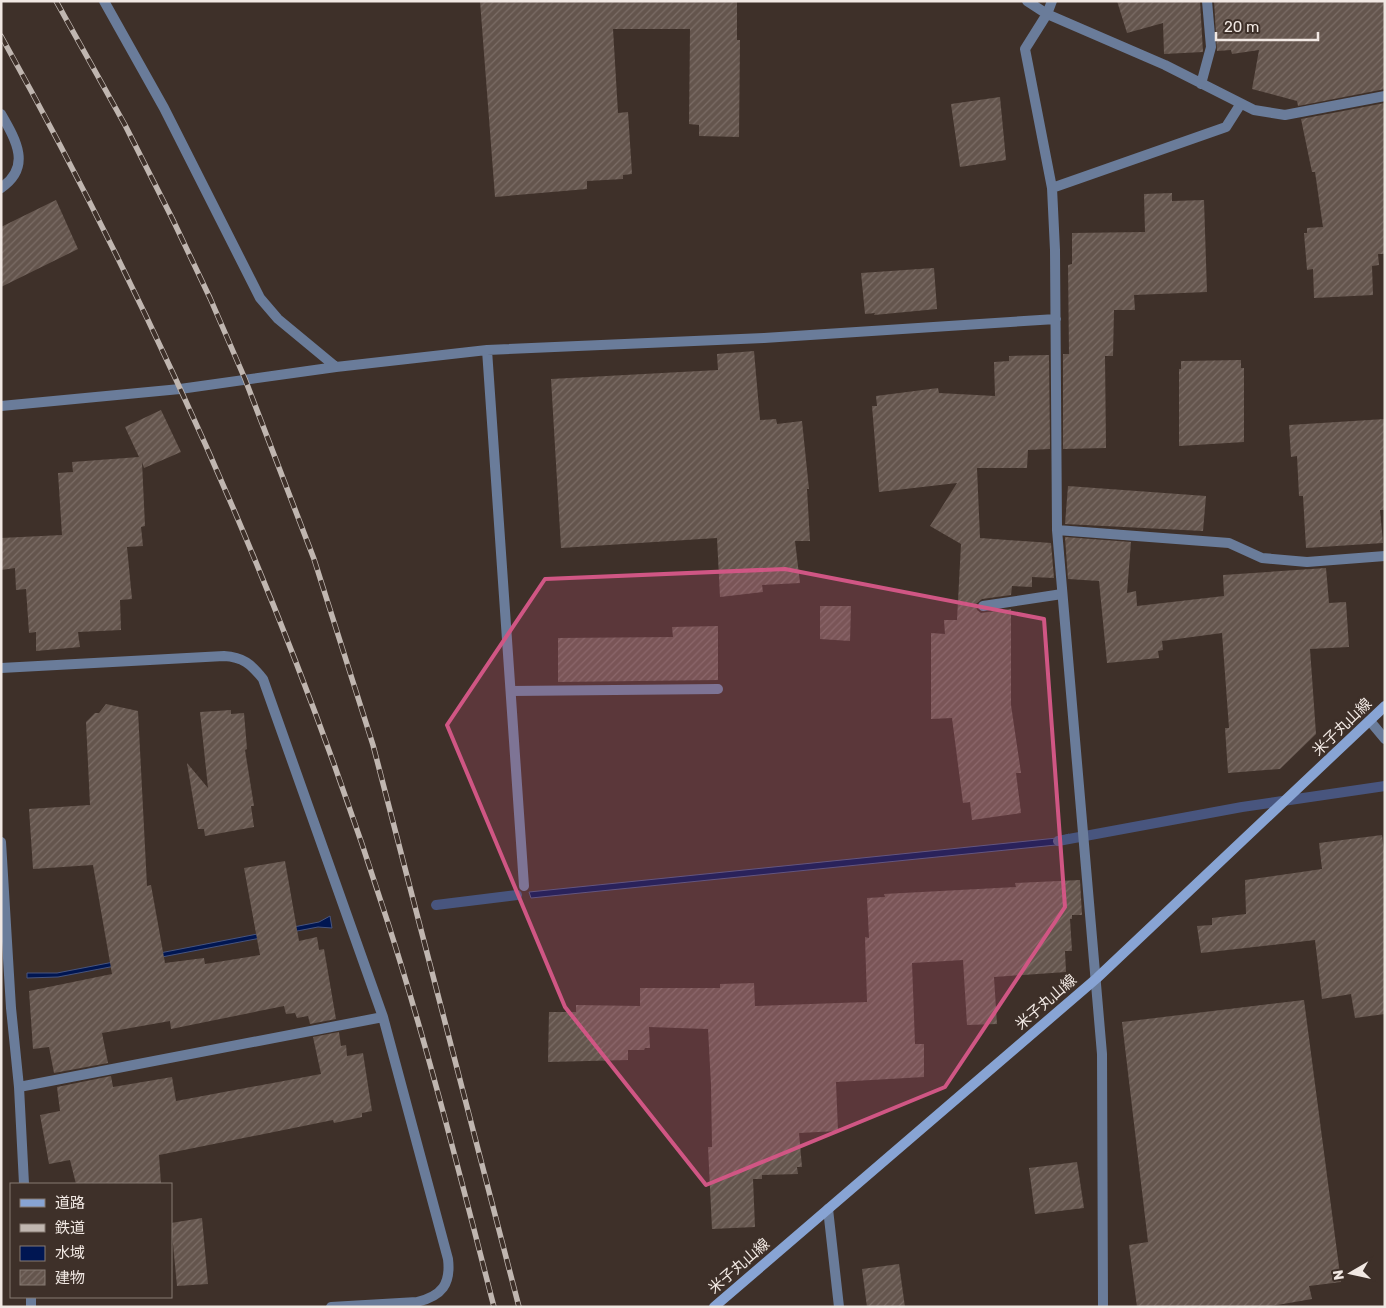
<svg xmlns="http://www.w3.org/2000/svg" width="1386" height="1308" font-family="Rubik,'Noto Sans JP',sans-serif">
<defs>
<pattern id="building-hatch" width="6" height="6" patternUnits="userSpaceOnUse" patternTransform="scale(1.25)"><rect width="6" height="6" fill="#64554d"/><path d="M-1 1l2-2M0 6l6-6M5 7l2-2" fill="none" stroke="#7b6d66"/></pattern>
</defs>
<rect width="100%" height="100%" fill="#3e3029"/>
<!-- water -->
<path fill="#001652" stroke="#48557e" d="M1069 834 1070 843 1056 845 531 898 529 892 1057 838Z
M330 916 332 928 318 927 58 977 27 978V973H57L319 922Z"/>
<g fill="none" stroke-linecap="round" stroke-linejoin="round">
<!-- stream -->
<path stroke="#48557e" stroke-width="10" d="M1058 841 1242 807 1385 786
M436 905 517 895"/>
</g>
<!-- building -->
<path fill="url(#building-hatch)" d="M480 1H737V40H740L739 137 699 136V125L689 124 690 29H613L618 113 628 112 632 174 623 175V179L587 181V189L495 197Z
M1117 1H1200L1203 52 1164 54 1163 23 1127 33Z
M1214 1H1385V89L1298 106 1297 101 1252 89 1259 50 1232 54 1231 50 1217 51Z
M1000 97 1006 160 960 167 951 104Z
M1385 103V254H1378L1379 265 1372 266 1373 295 1314 298 1313 269 1307 270 1304 233H1307V228L1323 227 1315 172H1312L1301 119Z
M1172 193V201L1204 200 1207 292 1134 295 1135 310H1114L1113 356H1105L1106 448 1063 449V354H1069L1068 265 1072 264V233L1145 232 1144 194Z
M56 200 78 249 1 287V227Z
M934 268 937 309 874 315 875 313 865 314 861 273Z
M754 351 760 420 776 419 777 424 802 421 809 489H807L810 541H795L800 583 762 585 763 592 720 597 717 538 561 548 551 379 718 370 717 354Z
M1049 355 1050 449 1028 450 1027 468H977L980 538 1051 543 1054 578 1032 577V587L1012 586 1011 595 982 599 976 604 977 610 981 613 1011 609V705L1021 773H1016L1021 813 972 820 970 802 963 803 952 718 931 719V633L945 634 944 620H957L961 544 930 526 957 483 879 492 872 406H877L876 396 938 388 939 393 995 396 994 362 1009 361V356Z
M1241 360V368H1244V442L1179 446V369H1181V361Z
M161 410 181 452 144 468 142 462 145 526 141 527 143 546 127 547 132 599 120 600 121 630 78 632 80 647 36 651V632L29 633 26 589 16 590 15 568 1 570V538L62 535 58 473 73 472 72 462 139 457 125 427Z
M1385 419V510H1380L1383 543 1306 548 1303 496H1299L1297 456 1291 457 1289 425Z
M1068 486 1206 496 1203 531 1065 524Z
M1065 537 1131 542 1127 593 1136 591 1137 606 1224 596 1223 575 1326 568 1329 603 1346 602 1349 647 1310 649 1316 734 1280 769 1228 773 1225 728H1229L1222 633 1162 641 1163 650 1158 651 1159 658 1107 663 1099 581 1068 579Z
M820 606H851L850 641 820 639Z
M718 626V680L558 682V638L673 637 672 627Z
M106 704 138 711 147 886 151 885 165 963 204 958 205 964 260 955 244 868 285 861 299 941 317 937 319 950 324 949 336 1019 310 1024 308 1016 297 1018 295 1013 286 1014 284 1006 171 1029 170 1021 102 1033 108 1063 54 1073 49 1047 33 1049 29 991 112 974 93 865 33 869 29 809 90 805 86 722 95 713H99Z
M231 710V714L244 713 247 749 245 750 254 806H251L254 827 205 836 204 829H198L187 763 208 788 200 712Z
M1382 835 1385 858V1014L1355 1018 1351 994 1322 999 1315 940 1201 953 1197 926 1212 925V918L1246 914 1245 880 1322 869 1319 843Z
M1080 880 1082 915H1072V919H1070L1072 951H1065L1066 972 994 977 997 1024 967 1025 963 960 912 963 915 1044H924V1077L836 1082 838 1131 799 1133 802 1167H797L798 1174 762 1175V1179H753L755 1227 712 1229 708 1147H712L711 1085 708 1029 649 1027 650 1048H645L644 1050H628V1060L548 1062 549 1012H576V1005L640 1006V988H720V984L754 983 755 1006 867 1002 865 937 869 938 867 898 885 897 884 894 1016 887 1015 883Z
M1304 1000 1341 1282 1309 1286 1312 1299 1266 1307H1137L1129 1245 1148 1242 1122 1022Z
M339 1032 341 1046 346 1045 347 1056 363 1053 372 1111 362 1113V1117L334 1123 333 1120 159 1155 161 1184H76L70 1160 49 1164 40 1115 60 1111 57 1087 111 1076 113 1087 172 1077 176 1101 321 1074 313 1037Z
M1077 1162 1084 1208 1035 1214 1029 1168Z
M202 1218 208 1284 177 1286 171 1223Z
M899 1264 905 1307H867L862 1269Z"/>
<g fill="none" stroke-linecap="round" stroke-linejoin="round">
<!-- service -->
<path stroke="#6a7c9a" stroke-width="10" d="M983 606 1062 594
M511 691 718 689"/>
<!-- minor -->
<path stroke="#6a7c9a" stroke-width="10" d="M104 1 164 108 260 298 278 319 336 367
M1027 1 1047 14 1165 65 1254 110 1285 115 1385 96
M1052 1 1047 14 1025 49 1052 188
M1201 84 1211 47 1207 1
M1 114C16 140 32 167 1 188
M487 350 524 886
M1 406 180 389 336 367 487 350 764 338 1056 319
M1057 530 1229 543 1262 558 1307 562 1385 556
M1 668 224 656C243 657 251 664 263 679L383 1017 448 1259C451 1284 442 1296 417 1302L331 1307
M1370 721 1385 739
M1 842 11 1008 19 1087 24 1184
M19 1087 383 1017
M828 1209 839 1307
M31 1297V1307
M1103 1307 1102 1054 1057 530 1055 250 1052 188 1226 127 1240 105"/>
<!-- secondary -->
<path stroke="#88a4d4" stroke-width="10" d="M714 1307 1097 978 1385 706"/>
<!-- rail casing -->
<g stroke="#c0b6b0" stroke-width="5.5">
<path id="rail" d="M56 1 125 125 172 218 210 298 245 379 314 559 373 745 519 1307
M1 36C158 318 290 616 388 923 428 1048 461 1179 494 1307"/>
</g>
<!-- rail -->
<use href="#rail" stroke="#3e3029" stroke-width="4" stroke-dasharray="11" stroke-linecap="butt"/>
</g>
<!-- marked area -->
<path fill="#d05684" fill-opacity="0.2" stroke="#d05684" stroke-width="4" stroke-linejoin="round" d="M785 569 1044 619 1065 907 945 1087 706 1185 565 1007 447 725 545 579Z"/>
<g text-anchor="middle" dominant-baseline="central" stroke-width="5" stroke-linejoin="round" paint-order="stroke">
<!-- street labels -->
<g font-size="15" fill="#f1e8e3" stroke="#3e3029">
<text transform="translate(1342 727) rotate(-44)">米子丸山線</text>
<text transform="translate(1046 1002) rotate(-41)">米子丸山線</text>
<text transform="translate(739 1266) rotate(-41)">米子丸山線</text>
</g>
</g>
<!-- border -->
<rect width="1386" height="1308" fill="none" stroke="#f1e8e3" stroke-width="5"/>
<!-- legend -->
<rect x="10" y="1183" width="162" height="115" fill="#3e3029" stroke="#867a73"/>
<rect x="20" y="1199" width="25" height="8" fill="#88a4d4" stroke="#867a73"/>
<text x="55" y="1208" font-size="15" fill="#f1e8e3">道路</text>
<rect x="20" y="1224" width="25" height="8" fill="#c0b6b0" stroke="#867a73"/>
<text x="55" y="1233" font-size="15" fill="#f1e8e3">鉄道</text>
<rect x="20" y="1246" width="25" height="15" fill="#001652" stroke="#867a73"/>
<text x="55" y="1258" font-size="15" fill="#f1e8e3">水域</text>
<rect x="20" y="1270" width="25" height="15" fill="url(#building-hatch)" stroke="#867a73"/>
<text x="55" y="1283" font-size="15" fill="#f1e8e3">建物</text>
<!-- north arrow -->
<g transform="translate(1351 1273) rotate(261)" stroke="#3e3029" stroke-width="4" paint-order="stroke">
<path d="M0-4L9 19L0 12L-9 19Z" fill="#f1e8e3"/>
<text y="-8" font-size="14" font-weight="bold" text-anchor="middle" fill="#f1e8e3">N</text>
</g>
<!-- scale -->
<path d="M1216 32v8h102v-8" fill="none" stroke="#f1e8e3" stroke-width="2.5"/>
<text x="1224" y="32" font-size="15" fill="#f1e8e3" stroke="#3e3029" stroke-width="4" paint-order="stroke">20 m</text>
</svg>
